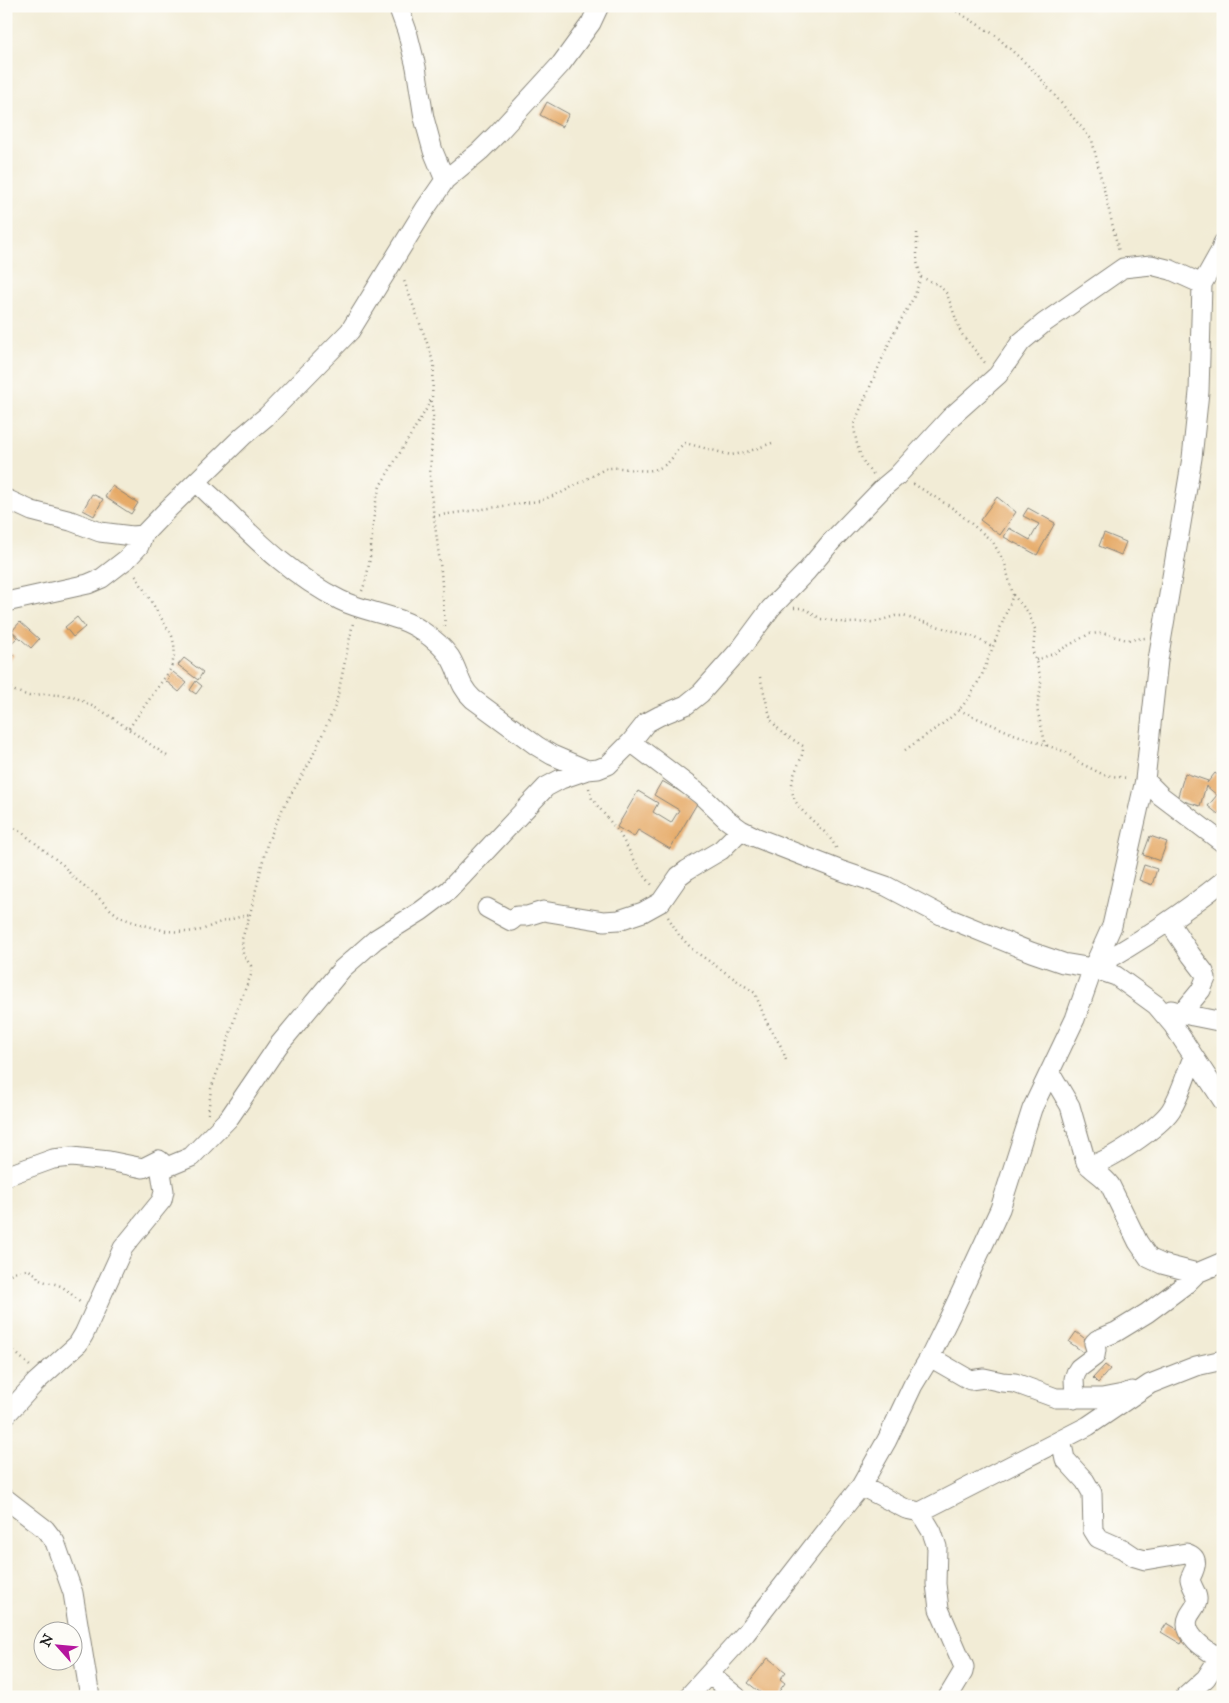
<svg xmlns="http://www.w3.org/2000/svg" width="1229" height="1703" font-family="'IM FELL Great Primer',serif">
<rect width="100%" height="100%" fill="#fdfcf7"/>
<filter id="ink" filterUnits="userSpaceOnUse"><feTurbulence type="fractalNoise" baseFrequency=".02" numOctaves="2"/><feDisplacementMap in="SourceGraphic" scale="10" xChannelSelector="R" yChannelSelector="G"/><feConvolveMatrix kernelMatrix="1 2 1 2 8 2 1 2 1" color-interpolation-filters="sRGB"/></filter>
<filter id="wash" filterUnits="userSpaceOnUse"><feTurbulence type="fractalNoise" baseFrequency=".0096" numOctaves="4" result="noise"/><feDisplacementMap in="SourceGraphic" scale="20" xChannelSelector="R" yChannelSelector="G"/><feGaussianBlur stdDeviation="1.12" result="paint"/><feColorMatrix in="noise" values="0 0 0 0 0 0 0 0 0 0 0 0 0 0 0 0 0 1.4 0 .05"/><feComposite in="paint" operator="in"/></filter>
<g filter="url(#wash)">
<rect width="100%" height="100%" fill="#f2ecd6"/>
<g id="blocks">
<!-- building -->
<path fill="#e6aa68" d="M547 102 569 114 562 127 540 115Z
M112 486 138 503 131 514 105 497Z
M92 494 103 499 94 516 83 510Z
M997 497 1016 512 1000 535 980 520Z
M1028 508 1055 523 1037 555 1004 537 1009 528 1030 540 1039 524 1023 516Z
M1104 533 1126 542 1121 555 1099 546Z
M77 617 85 627 73 637 65 627Z
M20 622 39 639 31 648 12 631Z
M12 632 17 638 9 645 6 642V637Z
M6 650 14 655 6 665Z
M184 658 203 672 198 680 178 665Z
M173 672 187 683 179 692 166 681Z
M196 681 202 686 196 694 190 690Z
M1185 773 1208 781 1207 783 1215 773 1223 779V807L1218 814 1208 806 1217 795 1206 786 1200 806 1177 799Z
M662 781 698 802 670 849 638 830 634 837 617 827 638 791 658 803 653 812 671 823 679 810 654 795Z
M1150 836 1167 842 1160 861 1143 855Z
M1144 865 1157 869 1152 885 1139 880Z
M1076 1332 1092 1344 1086 1354 1069 1342Z
M1105 1365 1110 1369 1098 1383 1093 1378Z
M1167 1623 1187 1635 1181 1644 1161 1632Z
M768 1658 786 1672 780 1679 785 1683 775 1697H766L748 1683Z"/>
</g>
</g>
<g filter="url(#ink)">
<use href="#blocks" fill-opacity="0" stroke="#878479" stroke-width="1"/>
<g fill="none" stroke-linecap="round" stroke-linejoin="round">
<!-- minor casing -->
<g stroke="#878479" stroke-width="21">
<path id="minor" d="M398 6 407 31 416 67 424 118 433 151 445 180
M1202 284 1221 250 1223 243
M197 482C206 492 217 501 227 511 261 545 296 578 340 600 366 613 398 614 422 631 431 637 443 647 450 657 460 673 458 685 473 699L537 746 552 755 587 770
M6 499 32 511 71 521 100 532 132 536 143 535
M6 602 88 584 102 578 128 558 139 546 143 535 168 509 243 436 267 416 350 331 425 209 445 180 480 151 497 134 561 64 591 23 599 6
M631 742 701 795 726 819 741 830 755 837 842 871 886 886 943 916 1031 952 1063 963 1093 968 1116 976 1156 1005 1173 1025 1223 1101
M1145 780 1161 796 1223 843
M487 908 511 921 517 916H527L543 911 604 921 619 920 643 912 661 902 679 876 687 870 721 850 741 830
M1169 922 1191 955 1204 972 1206 978 1201 990 1182 1013
M1093 968C1139 942 1182 914 1223 881
M1171 1010 1193 1016 1223 1022
M1050 1072 1070 1106 1086 1162C1092 1171 1102 1174 1110 1185L1138 1242 1149 1258 1162 1264 1197 1273
M1089 1166C1109 1161 1159 1128 1171 1110 1181 1094 1186 1074 1193 1057
M6 1176 53 1159 72 1157 109 1161 143 1168 159 1160 167 1167 191 1157 229 1118 278 1046 342 969 376 939 421 911 449 890 546 787 561 779 587 770 598 769 608 765 631 742 646 723 659 716 686 705 701 693 742 647 771 608 806 572 831 542 885 486 897 476 951 417 998 375 1021 342 1044 323 1123 268 1151 265 1171 270 1202 284 1199 392 1192 458 1158 660 1145 780 1112 926 1093 968 1075 1019 1032 1109 1000 1209 951 1314 930 1357 913 1385 887 1440 861 1486 837 1516 746 1633 688 1697
M930 1357 970 1380 984 1378 1002 1382 1015 1383 1056 1398H1102L1123 1394 1132 1391
M1075 1399 1074 1379 1076 1373 1079 1368 1095 1356 1096 1350 1094 1343 1097 1340 1116 1332 1147 1313 1186 1284 1197 1273 1223 1262
M6 1415 36 1382 78 1344 84 1334 123 1248 162 1200 164 1191 159 1160
M1061 1440 1065 1459 1085 1481 1092 1493 1093 1530 1098 1538 1123 1549 1135 1557 1145 1560 1186 1553C1201 1558 1195 1568 1190 1579 1191 1586 1196 1591 1197 1598 1198 1605 1192 1610 1189 1616 1180 1634 1206 1650 1219 1658
M861 1486 906 1509 920 1512 1088 1426 1150 1384 1196 1366 1223 1360
M6 1499 45 1529 55 1542 73 1593 90 1697
M920 1512 932 1532 937 1547 936 1584 939 1609 964 1667 963 1672 948 1697
M709 1674 737 1697
M1185 1697 1206 1678 1223 1652"/>
</g>
<!-- path -->
<path stroke="#878479" stroke-width="2.5" stroke-dasharray="1 4" stroke-linecap="butt" d="M948 6 995 35 1035 72 1092 140 1119 252
M921 277 939 285 947 294 961 333 986 364
M431 401 433 416 430 476 431 494 441 571 445 627
M873 474C860 463 855 440 854 424L892 336 915 295 921 277 917 262V231
M434 516 539 501 561 493 605 469C624 464 645 477 663 466 673 461 676 449 685 443L731 455 744 453 772 443
M362 591C375 558 369 520 380 486L427 408 432 397 434 366 429 348 403 278
M1013 595 1028 612 1035 629 1033 652 1041 678V685L1037 709 1046 746
M794 608H801L807 610 821 619 848 623 875 622 895 616H903L974 637 992 647
M1036 660 1053 654 1089 634 1102 633 1127 640 1145 638
M760 677 771 720 781 732 803 746C804 760 791 772 792 788 793 814 826 824 837 850
M6 686 15 691 29 696 43 694 73 696 107 714 167 756
M959 710 1011 733 1066 752 1080 763 1104 775 1128 778
M129 728 170 670C175 657 176 649 172 636L134 573
M905 750 945 722 959 710 969 698 982 675 1013 595 1005 564 993 542 954 509 912 483
M589 788 592 799 618 831 640 870 652 885
M6 824 20 831 63 865 73 877 96 895 110 909 120 917 133 922 166 931 187 932 202 930 218 923 250 914
M668 917 679 935 693 950 755 993 766 1021 782 1048 786 1060
M208 1114 211 1089 227 1045 237 1009 251 975V966L243 954 242 939 250 914 267 844 283 808 310 762 336 704 353 623
M6 1276 16 1271 29 1270 37 1275 38 1279C45 1283 51 1282 58 1285 67 1288 73 1297 81 1303
M6 1346 14 1351 31 1367"/>
<!-- minor -->
<use href="#minor" stroke="#fff" stroke-width="19"/>
</g>
</g>
<!-- margin -->
<rect width="1229" height="1703" fill="none" stroke="#fdfcf7" stroke-width="25"/>
<!-- north arrow -->
<g transform="translate(58 1646) rotate(297)"><circle r="24" fill="#fdfcf7" stroke="#a3a29f"/>
<path d="M0-4L9 19L0 12L-9 19Z" fill="#b5179e"/>
<text y="-8" font-size="14" font-weight="bold" text-anchor="middle" fill="#1c1c1c">N</text>
</g>
</svg>
